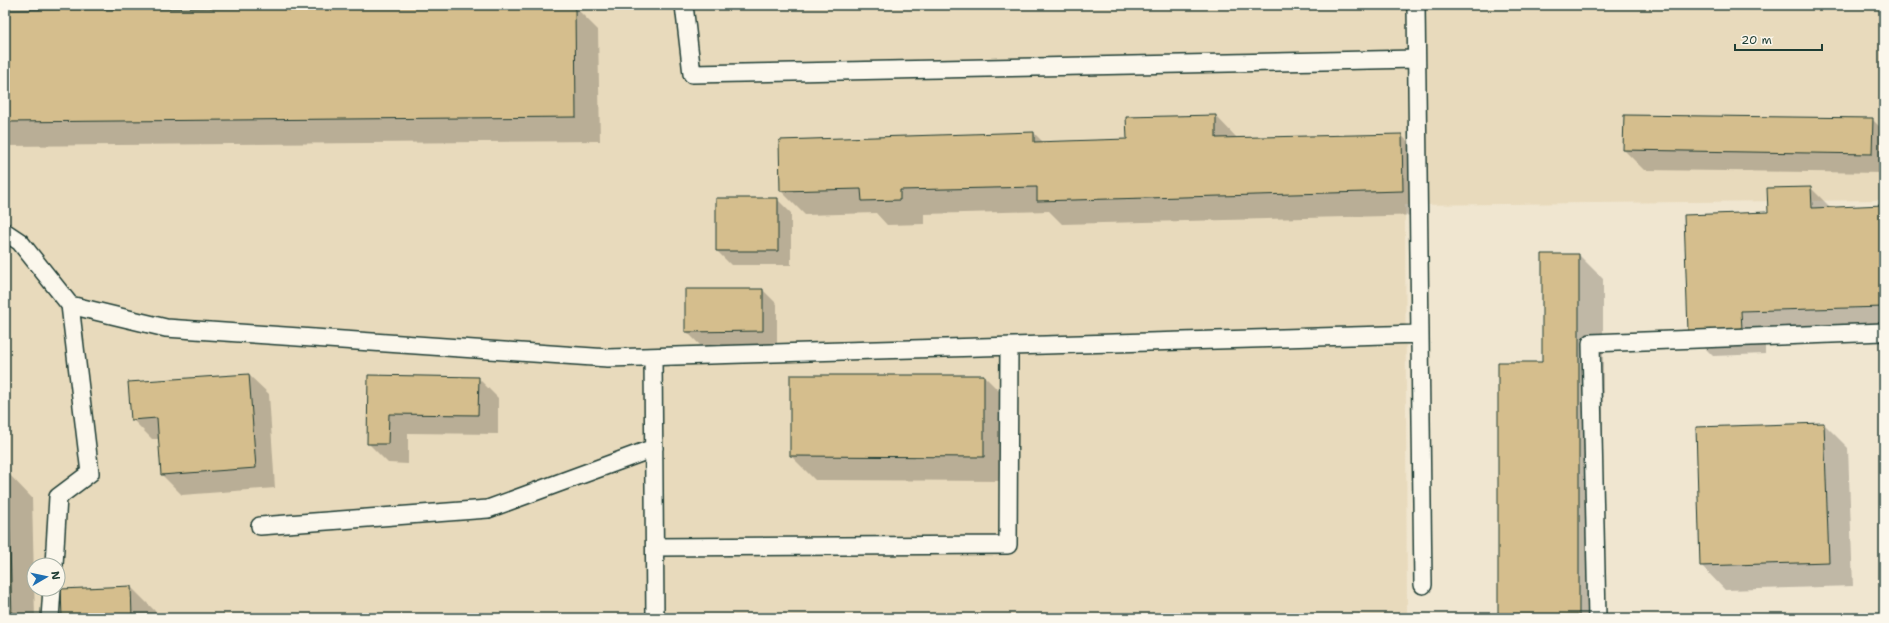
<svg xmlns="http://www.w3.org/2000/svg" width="1889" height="623" font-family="'Shantell Sans',sans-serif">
<rect width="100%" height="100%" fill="#f0e6d0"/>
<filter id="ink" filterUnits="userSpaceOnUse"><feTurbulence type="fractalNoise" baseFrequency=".025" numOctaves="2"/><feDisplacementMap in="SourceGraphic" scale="8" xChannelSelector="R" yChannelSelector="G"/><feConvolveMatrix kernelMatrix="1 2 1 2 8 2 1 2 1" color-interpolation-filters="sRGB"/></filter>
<g filter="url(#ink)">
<!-- built -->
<path fill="#e8dabc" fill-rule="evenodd" d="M5 5H1884V200L1405 205 1407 618H5ZM34 565H58V589H34Z"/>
<!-- shadow -->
<path fill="#0003" d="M574 6 598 30 600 141 5 146V11Z
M1216 116 1238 139 1401 135 1426 159 1427 215 1062 224 1049 211 924 214V224L887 225 876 213 805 215 781 191 780 140 1034 133 1043 142 1128 140Z
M1872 119 1884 131V173L1644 170 1624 150Z
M1811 188 1831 208 1884 206V331L1765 335V354L1713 356 1689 332 1769 213 1768 189Z
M777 199 791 213V265H731L717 251Z
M1579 255 1603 279V618H1499L1543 363Z
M763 290 777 304V345H700L686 331Z
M249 375 269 394 275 488 182 495 162 475 159 439H152L132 419Z
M369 376 478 378 498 398V434L408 433V464L388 463 368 443Z
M791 376H984L1008 400V481L815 480 791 456Z
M1824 424 1848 448 1853 586 1725 590 1701 565Z
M5 473H8L32 498 35 618H5Z
M131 587 155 611V618H63Z"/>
<!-- building -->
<path fill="#d5be8d" stroke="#1f3d34" d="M575 5 576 117 5 122V10Z
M1216 115V138L1402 134 1403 191 1037 201V187L900 190V200L862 201 861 189 780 191 779 140 1034 132V142L1127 139 1126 117Z
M1624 115 1873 118 1872 154 1623 150Z
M1811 187 1812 208 1884 205V307L1741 311 1742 330 1688 332 1684 215 1768 212 1767 188Z
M716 198H778V251H716Z
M1542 254H1579V618H1498V362H1542Z
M685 289H763V331L685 332Z
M249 374 256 468 161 475 157 418 131 420 128 382Z
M368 375 479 377 478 415 389 414 388 444H367Z
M790 375H984V457L790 456Z
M1824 423 1829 562 1700 566 1696 427Z
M5 472H8L12 618H5Z
M131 586 132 618H62L61 589Z"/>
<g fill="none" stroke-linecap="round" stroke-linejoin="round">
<!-- lane casing -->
<g stroke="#1f3d34" stroke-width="20">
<path id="lane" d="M684 5 692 74 1416 59
M1416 5 1423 585
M5 232 20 242 70 305 90 473 58 497 54 565
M70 305 166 328 608 358 1420 334
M653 357 655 618
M260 526 488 509 654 448
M655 547 1008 545 1009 346
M50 618 52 589
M1597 618 1591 343 1884 332"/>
</g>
<!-- lane -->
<use href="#lane" stroke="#fbf7ec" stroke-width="17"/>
</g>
</g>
<!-- margin -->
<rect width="1889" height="623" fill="none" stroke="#fbf7ec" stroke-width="20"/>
<rect x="10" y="10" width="1869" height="603" fill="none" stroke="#1f3d34" stroke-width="1.5" filter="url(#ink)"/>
<!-- north arrow -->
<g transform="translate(46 577) rotate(81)"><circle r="19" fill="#fbf7ec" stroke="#a3ada2"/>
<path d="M0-3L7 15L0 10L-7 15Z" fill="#1f6fb2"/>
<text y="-6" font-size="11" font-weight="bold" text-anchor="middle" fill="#1f3d34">N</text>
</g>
<!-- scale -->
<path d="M1735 44v6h87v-6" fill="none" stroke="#1f3d34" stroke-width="2"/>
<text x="1741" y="44" font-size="12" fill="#1f3d34" stroke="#fbf7ec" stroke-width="3" paint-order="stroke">20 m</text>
</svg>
